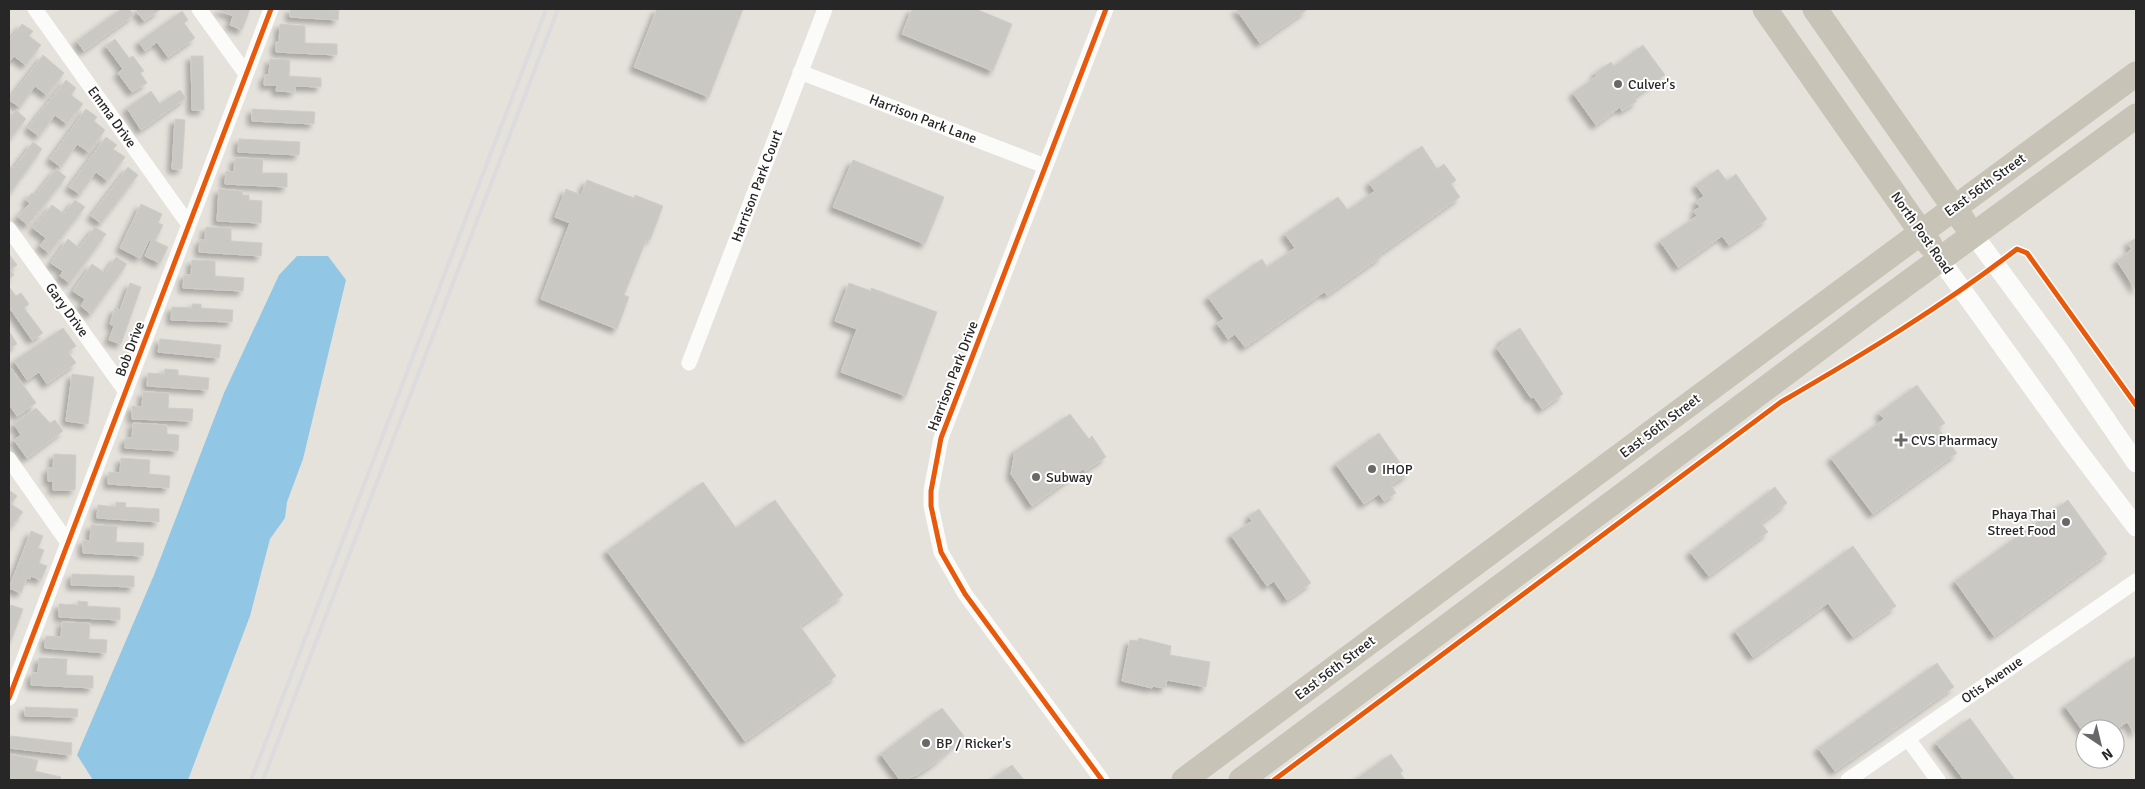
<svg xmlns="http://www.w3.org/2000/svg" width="2145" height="789" font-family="Signika,sans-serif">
<defs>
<filter id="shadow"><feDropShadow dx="-4.5" dy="4.5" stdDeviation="2.5" flood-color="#0004"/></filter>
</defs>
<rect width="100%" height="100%" fill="#e5e2dc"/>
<!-- water -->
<path fill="#91c7e5" d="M297 256H328L346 280 303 459 287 502 285 518 270 539 250 616 188 780H93L77 755 154 575 224 393 279 275Z"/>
<!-- building -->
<path fill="#cac8c3" stroke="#d0cdc8" filter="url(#shadow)" d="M121 9H129L134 15 84 51 77 41Z
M135 9H161L144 21Z
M219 9H250L242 30 230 25 233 16 219 10Z
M290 9 339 10 338 20 290 17Z
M657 9H743L709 97 634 67Z
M912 9H976L1012 24 993 71 902 34Z
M1236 9H1308L1260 43Z
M182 11 188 20 184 23 195 38 168 57 157 42 145 51 139 42Z
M22 24 33 31 29 36 41 45 26 65 14 56 9 62V41Z
M280 24 305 26V43L337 44V55L276 52V42H279Z
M115 39 129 58 133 56 144 71 140 73 147 83 132 92 118 73 123 69 106 46Z
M1643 45 1665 75 1634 97 1637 101 1622 111 1620 107 1596 125 1573 93 1597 76 1595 73 1611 62 1614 66Z
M43 55 64 73 47 95 35 86 20 107 9 100Z
M191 56H203L204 110H192Z
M270 59 290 60 289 76 321 78V87L295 86V92L276 91 277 85H264L265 75H269Z
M66 80 76 88 71 95 83 104 67 124 55 115 39 136 28 128Z
M180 90 186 98 141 130 127 108 151 91 160 104Z
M86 109 97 117 94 121 105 130 89 152 77 144 61 167 50 159Z
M252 109 315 112 314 124 252 121Z
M16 110 26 119 9 140V119Z
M175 119 185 120 182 169H172Z
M106 137 117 145 113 149 125 157 108 181 96 172 80 194 69 187Z
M239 139 300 142 299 155 238 152Z
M33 142 42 149 11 192 9 190V169L11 166 14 168Z
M1422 146 1437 169 1444 164 1456 180 1451 184 1460 197 1380 254 1382 256 1327 295 1324 292 1245 347 1235 334 1228 339 1217 323 1224 319 1208 297 1262 259 1267 267 1295 248 1285 234 1338 197 1348 210 1375 191 1369 183Z
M235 158 263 159 262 173H287V187L225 184 226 171 234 172Z
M853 160 944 197 925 244 833 207Z
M128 167 138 175 101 223 91 216Z
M56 169 66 177 28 225 18 217 30 203 26 200 32 193 35 196Z
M1718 169 1727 181 1736 174 1767 219 1729 245 1722 236 1678 267 1660 241 1697 216 1694 211 1700 207 1696 202 1704 196 1696 185Z
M587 180 634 198 635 195 663 206 650 240 647 238 624 295 629 297 617 329 541 299 570 223 555 217 566 189 581 195Z
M219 189 243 191 242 195H249V200L262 201 261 223 217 221Z
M75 200 85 207 49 253 40 246 46 238 33 228 52 205 64 214Z
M141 204 162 214 158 223 163 225 155 241 168 247 160 263 145 256 151 242 149 240 140 258 120 248Z
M95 227 106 234 70 283 60 276 63 271 51 263 68 239 79 248Z
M206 227 231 228V241L262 243 261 256 199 252 200 240H205Z
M2136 238V290L2117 261 2132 249 2128 243Z
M9 254 17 265 10 270 14 275 9 279Z
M116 257 127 264 91 314 81 306 85 299 73 291 92 264 105 273Z
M192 260 215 261V276L244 278 243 291 183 288 184 275H191Z
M130 283 141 287 121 344 109 340 114 326 110 324 115 308 120 310Z
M849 283 871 291V288L937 312 906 396 841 372 857 329 835 321Z
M10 288 16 296 21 293 29 304 24 308 43 333 32 340 9 307V289Z
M192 304H201V308L233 310 232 322 171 320 172 307 192 308Z
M63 328 76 346 68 352 76 363 47 384 39 372 27 380 14 361Z
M1520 328 1563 394 1542 409 1534 397 1531 398 1497 348 1503 343 1501 341Z
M9 331 17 344 9 349Z
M160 339 221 345 219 358 158 352Z
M11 368 36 403 17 416 9 404V370Z
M165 369 178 370V375L209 378 208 390 147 386 148 373 164 374Z
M72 374 94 377 88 424 66 421Z
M1917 385 1945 423 1938 428 1957 453 1873 514 1831 458 1884 419 1879 413Z
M143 392 169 393 168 408 193 409 192 421 132 419V406L142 407Z
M36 408 50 423 55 420 63 431 27 458 14 440 21 435 14 424Z
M1070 414 1089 439 1092 436 1106 457 1085 471 1083 469 1032 506 1011 474 1015 451Z
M133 423 167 425V434L179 435 178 451 125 448 126 438H132Z
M1379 433 1408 474 1391 485 1396 493 1384 501 1379 494 1364 504 1336 464Z
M54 454 76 455 75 490H53V481H48V468H53Z
M121 458 150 460 149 474 170 476 169 488 108 484 109 472 120 473Z
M703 482 736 528 775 500 843 595 800 626 836 676 745 741 607 551Z
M1775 487 1787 503 1761 523 1768 532 1709 576 1690 552Z
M9 490 17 496 11 504 23 512 11 527 9 525Z
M2068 500 2107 554 1994 636 1955 581Z
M116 502 126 503 125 507 159 509V522L97 518 98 505 116 507Z
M1259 509 1311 583 1287 600 1274 581 1267 586 1231 535 1252 521 1249 516Z
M91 525 117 526 116 542 144 543 143 556 83 553V540L90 541Z
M31 531 43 536 38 548 44 550 39 563 47 566 41 580 31 576 30 579 27 578 21 593 9 588Z
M1853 546 1896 606 1853 637 1828 603 1753 657 1735 631Z
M72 574 134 576V587L71 585Z
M78 601 88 602 87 606 120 608V620L59 617V604L78 605Z
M11 605 23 609 9 646V611Z
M62 622 90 623 89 639 107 640 106 653 45 648 46 636 61 637Z
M1139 638 1171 646 1170 655 1210 662 1206 687 1167 680 1165 688 1152 686V688L1122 681 1130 640 1138 641Z
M2136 656V732L2135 733 2127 722 2115 730 2085 729V734L2065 706Z
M39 658 67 659 66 675 93 676V688L31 685 32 673H38Z
M1937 663 1954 687 1835 771 1818 748Z
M25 707 78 709 77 717 25 716Z
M942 708 964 736 936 762 918 774 905 780H900L881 754Z
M1970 718 2015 780H1964L1936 743Z
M11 736 72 743 71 755 9 748Z
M9 754 38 760 35 771 61 777 60 780H9Z
M1391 754 1403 771 1400 773 1405 780H1355Z
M1012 765 1024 780H991Z"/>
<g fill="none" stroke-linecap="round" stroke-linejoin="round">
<!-- minor -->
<path stroke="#fbfbfa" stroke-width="15" d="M35 9 189 225
M199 9 246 74
M800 72 1045 166
M9 229 126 392
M689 363 825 9
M9 459 68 543
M9 698 271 9
M1908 739 1938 780
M1102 780 965 594 941 552 931 506V491L941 438 1106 9
M1848 780 2136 581"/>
<!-- tertiary -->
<path stroke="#fbfbfa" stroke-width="19" d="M1973 234 2060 352 2136 463
M1940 259 2070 440 2136 527"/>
<!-- primary -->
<path stroke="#c7c4b7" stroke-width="25" d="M1765 9 1930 245
M1815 9 1964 222
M1184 780 1800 322 2136 74
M1241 780 1872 309 2136 116"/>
<!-- rail -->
<path stroke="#dcdbdd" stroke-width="4" d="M251 780 546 9
M263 780 558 9"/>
<!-- cycleway casing -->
<g stroke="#fff" stroke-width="8">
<path id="cycleway" d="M9 698 271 9
M1102 780 965 594 941 552 931 506V491L941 438 1106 9
M1274 780 1781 402C1862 355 1943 306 2017 249L2027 253 2136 405"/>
</g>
<!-- cycleway -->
<use href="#cycleway" stroke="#e8590c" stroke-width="5"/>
</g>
<!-- markers -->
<g fill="#6a6866" stroke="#fff" stroke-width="2">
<circle cx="1618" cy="84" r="5"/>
<path d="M1898.5 432.5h5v5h5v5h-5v5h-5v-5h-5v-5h5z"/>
<circle cx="1372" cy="469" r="5"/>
<circle cx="1036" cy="477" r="5"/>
<circle cx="2066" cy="522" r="5"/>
<circle cx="926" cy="743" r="5"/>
</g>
<g text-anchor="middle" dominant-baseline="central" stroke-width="4" stroke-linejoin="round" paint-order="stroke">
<!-- poi labels -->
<g font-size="14" fill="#272727" stroke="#fff" text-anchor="start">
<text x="1628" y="84">Culver's</text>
<text x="1911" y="440">CVS Pharmacy</text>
<text x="1382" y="469">IHOP</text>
<text x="1046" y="477">Subway</text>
<text x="2056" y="514" text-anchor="end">Phaya Thai<tspan x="2056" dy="16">Street Food</tspan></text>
<text x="936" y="743">BP / Ricker's</text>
</g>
<!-- street labels -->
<g font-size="14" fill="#272727" stroke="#fff">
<text transform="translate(112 117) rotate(54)">Emma Drive</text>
<text transform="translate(923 119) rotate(21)">Harrison Park Lane</text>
<text transform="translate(1985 185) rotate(-36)">East 56th Street</text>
<text transform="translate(757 186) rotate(-69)">Harrison Park Court</text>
<text transform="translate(1922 233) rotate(55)">North Post Road</text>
<text transform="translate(67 310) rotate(54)">Gary Drive</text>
<text transform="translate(130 349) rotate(-69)">Bob Drive</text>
<text transform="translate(953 376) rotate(-69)">Harrison Park Drive</text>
<text transform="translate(1660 426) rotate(-37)">East 56th Street</text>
<text transform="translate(1335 668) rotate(-37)">East 56th Street</text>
<text transform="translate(1992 680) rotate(-35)">Otis Avenue</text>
</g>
</g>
<!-- border -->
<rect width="2145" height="789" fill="none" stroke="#272727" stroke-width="20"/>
<!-- north arrow -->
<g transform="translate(2100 744) rotate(145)"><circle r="24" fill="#ffffff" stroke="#a9a9a9"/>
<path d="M0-4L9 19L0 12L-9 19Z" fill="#6a6866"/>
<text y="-8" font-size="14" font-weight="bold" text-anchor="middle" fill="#272727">N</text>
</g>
</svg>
